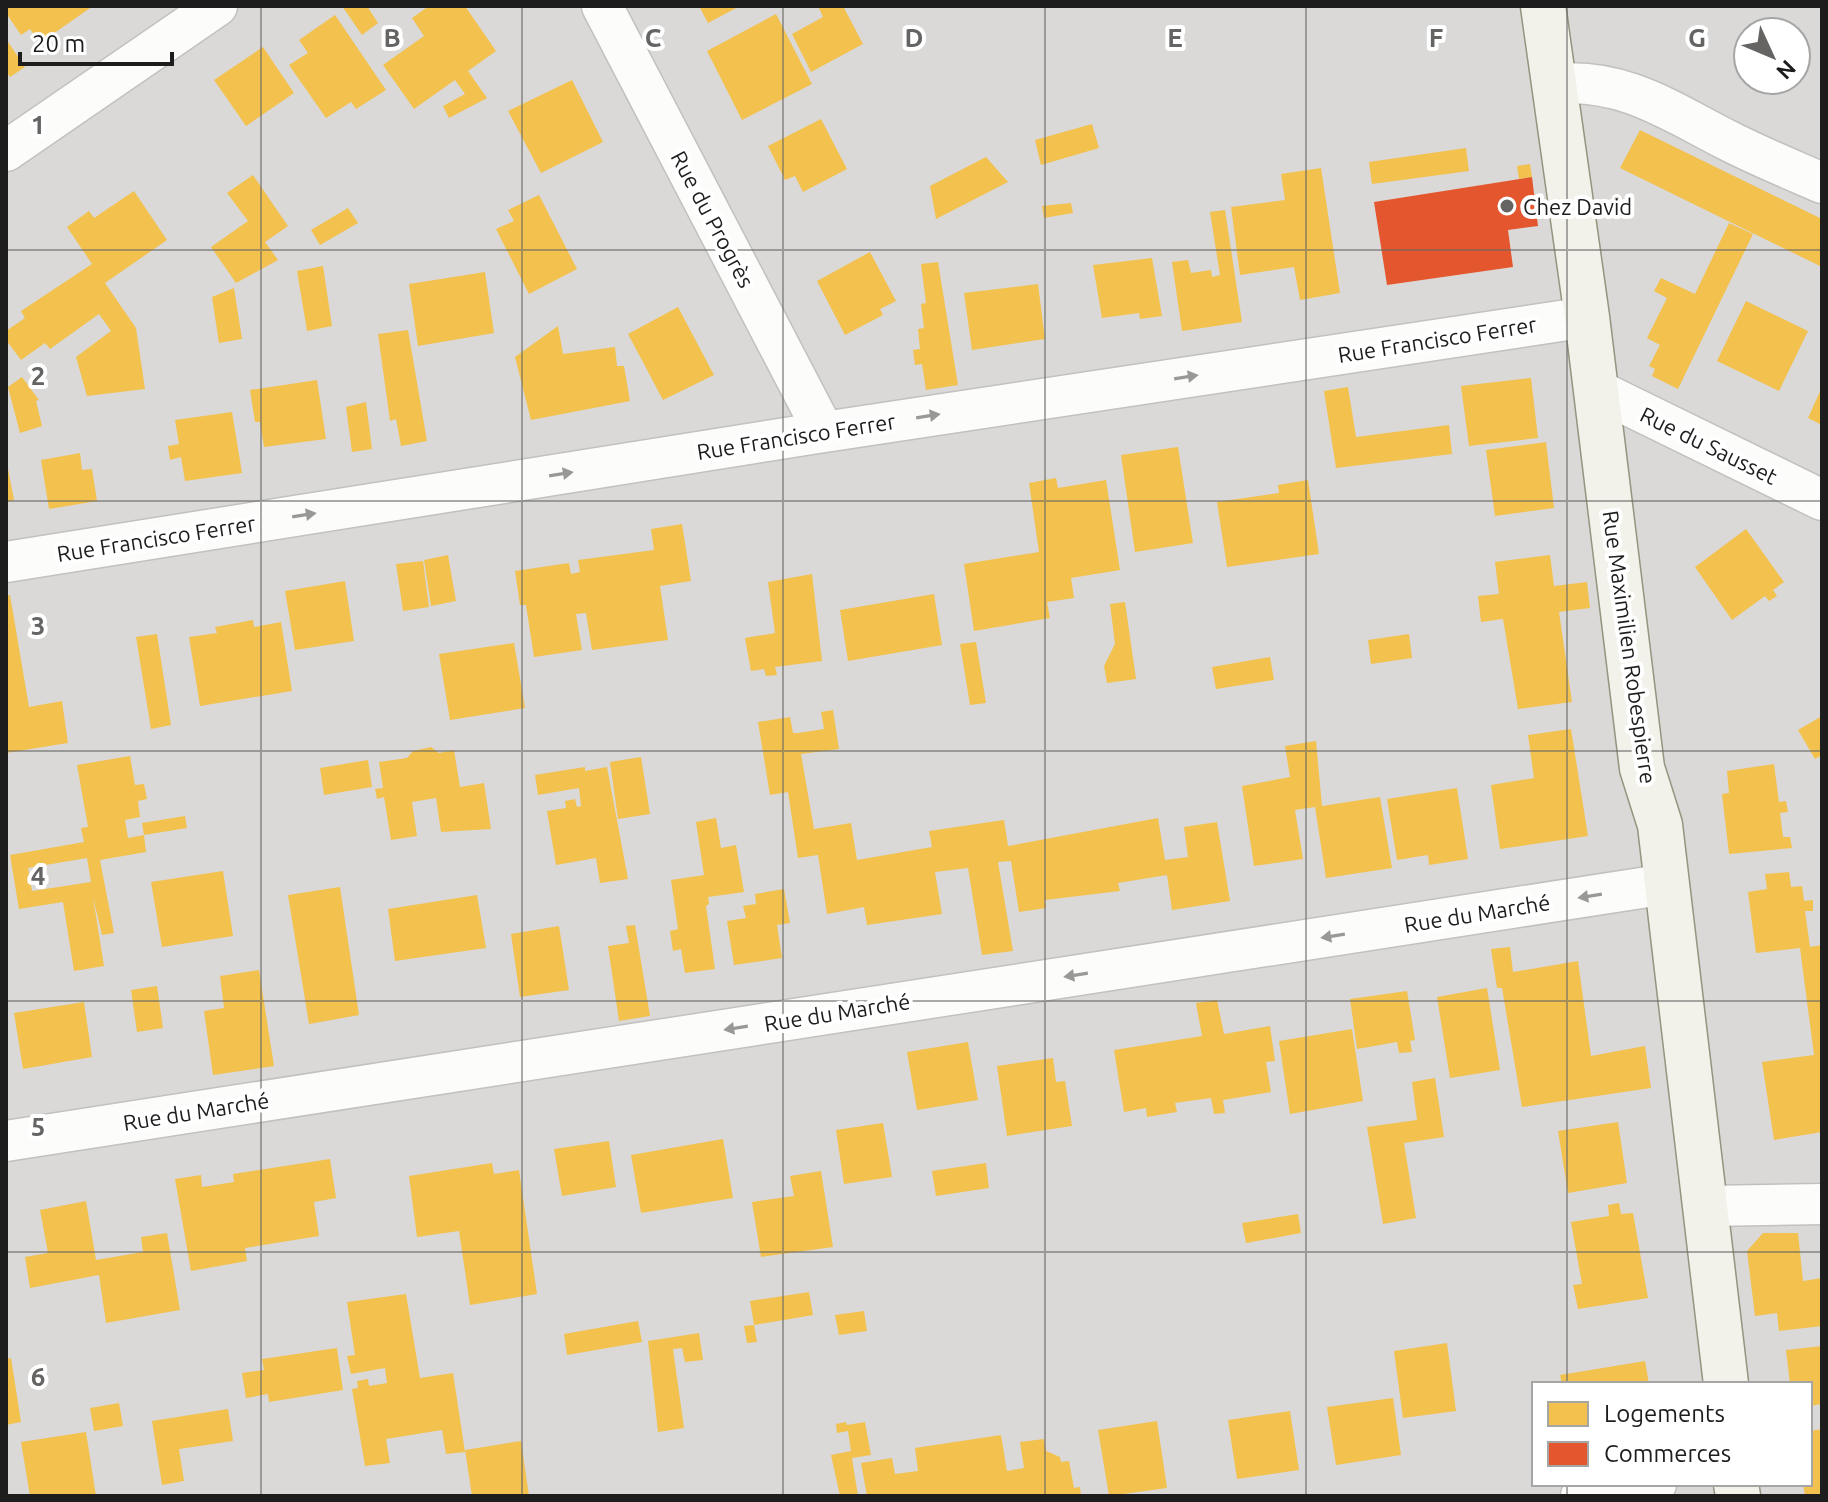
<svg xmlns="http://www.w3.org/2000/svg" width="1828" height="1502" font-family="Ubuntu,sans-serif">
<rect width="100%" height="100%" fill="#ebe9e6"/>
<!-- residential -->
<path fill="#dad9d7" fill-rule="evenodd" d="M6 6H1822V1496H6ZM1748 32H1796V80H1748ZM1534 1384H1810V1484H1534Z"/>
<!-- homes -->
<path fill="#f2c14e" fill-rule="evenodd" d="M6 6H93L40 43 30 29 21 35 6 13Z
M342 6H367L378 23 362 35Z
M429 6H465L496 51 468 71 487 98 449 118 443 106 465 94 455 80 414 109 383 65 424 36 412 18Z
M699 6H740L708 23Z
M818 6H843L863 44 811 72 792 34 823 17Z
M776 14 812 84 742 120 707 51Z
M335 15 386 90 356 109 351 102 326 118 289 65 308 53 299 40Z
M6 39 25 67 10 77 6 71Z
M263 47 294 93 246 126 214 80Z
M572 80 603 142 541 173 508 111Z
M821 119 847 169 803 192 795 176 785 180 768 146Z
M1092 124 1099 148 1041 165 1035 140Z
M1640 130 1822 219V267L1620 168Z
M1466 148 1469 171 1372 184 1369 162Z
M986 157 1008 182 936 219 930 186Z
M1530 164 1532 177 1519 179 1517 166Z
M1321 168 1340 293 1300 300 1294 267 1240 275 1231 207 1285 200 1281 174Z
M253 175 288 226 265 242 278 260 236 283 211 247 248 221 227 193Z
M134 191 167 240 105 283 136 328 145 389 87 396 76 357 111 331 99 314 50 349 45 343 21 360 6 340V331L25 318 21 311 92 264 67 227 89 211 94 218Z
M539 195 577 269 529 294 496 229 514 221 508 210Z
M1071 203 1073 213 1044 218 1042 206Z
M348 208 358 223 320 245 311 230Z
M1225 210 1242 322 1182 331 1172 262 1188 260 1191 273 1211 270 1212 277 1220 275 1210 212Z
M1729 223 1753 234 1678 389 1652 376 1655 369 1649 366 1660 345 1647 338 1667 298 1654 291 1661 278 1695 294Z
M870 252 896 301 880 309 883 315 845 335 817 281Z
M1152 258 1162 316 1140 319 1139 313 1102 318 1093 265Z
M938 262 958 385 926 390 922 364 915 365 913 350 920 349 918 329 924 328 921 304 926 303 921 264Z
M323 266 332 326 307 331 297 271Z
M485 272 494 333 418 346 409 284Z
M1038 284 1045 339 972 350 964 293Z
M234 288 242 339 219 343 212 297Z
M1746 301 1808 331 1779 391 1717 361Z
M678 307 714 375 663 400 628 334Z
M558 326 563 354 615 347 617 366H624L630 401 531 420 515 357Z
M408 330 427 441 401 446 396 419 390 421 378 334Z
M22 377 39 400 36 401 42 426 20 433 8 387Z
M1531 378 1538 438 1469 446 1461 386Z
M317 380 326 439 264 447 260 422H255L250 390Z
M1348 387 1356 437 1449 425 1452 454 1336 468 1324 391Z
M1822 387V425L1808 418Z
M366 402 372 449 352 452 346 407Z
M232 412 242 473 185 481 181 457 170 460 168 446 179 444 175 420Z
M1546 442 1554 508 1495 516 1486 450Z
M1178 447 1193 543 1135 552 1121 455Z
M80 453 82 470 92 469 97 501 49 509 41 460Z
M6 458 14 500 6 502Z
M1056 478 1058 488 1106 480 1120 570 1071 578 1074 598 1047 602 1050 618 974 631 964 564 1039 552 1029 483Z
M1308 480 1319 554 1227 567 1217 502 1279 493 1278 485Z
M682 524 691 581 660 586 668 640 592 650 586 613 576 614 582 650 534 657 526 605H520L515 571 569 563 571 574 580 572 578 560 654 550 651 529Z
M1746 529 1784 582 1773 590 1777 596 1769 601 1765 596 1732 620 1695 567Z
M448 555 456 601 431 606 424 560Z
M1550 555 1554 586 1587 582 1590 608 1559 612 1572 702 1518 709 1503 619 1481 622 1478 596 1499 594 1495 562Z
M423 561 429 607 403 611 396 564Z
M812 574 822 661 775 667 777 675 766 676 764 669 751 671 745 638 775 633 768 582Z
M345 581 354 641 295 650 285 591Z
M934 594 942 645 848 661 840 610Z
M10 595 29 707 62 701 68 743 6 753V596Z
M1125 602 1136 679 1107 683 1104 666 1115 644 1110 604Z
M253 620 254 627 281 622 292 691 200 706 189 637 217 633 215 627Z
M157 634 171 725 151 729 136 637Z
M1409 634 1412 658 1371 664 1368 640Z
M976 642 986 703 970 705 960 644Z
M514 643 525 708 450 720 439 654Z
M1270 657 1274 680 1216 689 1212 667Z
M833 710 839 749 801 754 814 829 851 823 857 860 932 847 929 831 1004 820 1008 846 1158 818 1165 860 1188 857 1184 827 1217 822 1230 901 1172 910 1167 875 1118 883 1120 891 1045 900 1046 908 1019 912 1011 861 998 862 1013 951 982 955 968 868 935 872 942 914 867 925 864 907 827 914 818 855 798 858 788 792 770 795 758 722 790 717 793 733H798L824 729 821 712Z
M1822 716V755L1815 759 1798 730Z
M1571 729 1588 836 1500 849 1491 785 1534 778 1528 735Z
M1316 741 1322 806 1380 797 1392 868 1326 878 1315 807 1295 810 1303 859 1254 866 1242 786 1290 777 1285 746Z
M431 747 439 753 454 750 460 787 484 783 491 829 441 832 436 798 412 802 417 836 391 840 384 797 377 799 375 789 383 788 379 762 407 758 413 751Z
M130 756 135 785 144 784 147 799 138 801 140 817 125 820 128 838 144 835 146 852 100 860 114 933 102 935 93 897 104 966 74 971 63 902 19 909 10 855 84 842 81 828 88 827 77 765ZM87 858 91 882 32 891 28 868Z
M641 757 650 814 618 819 610 762Z
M368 760 372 787 324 795 320 768Z
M1774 764 1779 802 1786 801 1788 812 1780 813 1783 837H1790L1792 848 1729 854 1722 794 1729 793 1727 771Z
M585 767V771L607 767 628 879 600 883 596 858 556 865 547 811 566 808 565 801 575 799 577 807 581 806 579 788 538 795 535 775Z
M1457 788 1468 859 1429 865 1428 855 1397 860 1387 799Z
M185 816 187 828 144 835 142 823Z
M716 818 721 848 736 845 744 892 708 897 709 904 706 906 715 969 685 973 681 949 673 951 670 931 678 929 671 880 704 875 696 822Z
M223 871 233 936 162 947 151 882Z
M1789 872 1791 887 1802 886 1804 901 1813 900V911H1805L1810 947 1822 945V1132L1774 1140 1762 1062 1814 1055 1800 948 1756 953 1748 892 1767 889 1765 874Z
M340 887 359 1015 309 1024 288 895Z
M784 889 790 923 777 925 782 958 734 965 727 921 746 918 743 906 756 904 755 894Z
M477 895 486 948 395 961 388 909Z
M635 925 650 1016 619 1021 608 946 629 943 626 926Z
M559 926 569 990 520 997 511 934Z
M1510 947 1513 972 1578 961 1591 1056 1645 1046 1651 1088 1522 1107 1502 988H1497L1491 949Z
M259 970 274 1066 213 1075 204 1011 224 1008 220 976Z
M157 986 163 1028 137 1032 131 990Z
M1487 988 1500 1070 1450 1078 1437 997Z
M1407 991 1415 1040 1410 1041 1412 1052 1399 1053 1397 1042 1357 1049 1350 999Z
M1217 1000 1224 1034 1270 1026 1275 1061 1266 1062 1271 1092 1223 1100 1225 1113 1214 1114 1211 1098 1175 1103 1177 1112 1147 1117 1146 1108 1124 1112 1114 1050 1202 1036 1196 1003Z
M84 1002 92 1057 23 1069 14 1013Z
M1352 1029 1363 1101 1290 1114 1279 1041Z
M968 1042 978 1100 917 1110 907 1052Z
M1053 1058 1056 1082 1065 1081 1072 1126 1007 1136 997 1066Z
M1435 1078 1444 1137 1404 1143 1416 1218 1383 1224 1367 1127 1417 1120 1412 1082Z
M1618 1122 1627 1183 1568 1193 1558 1131Z
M883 1123 892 1177 844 1184 836 1130Z
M723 1139 733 1198 641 1213 631 1155Z
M609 1141 616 1187 562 1196 554 1149Z
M330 1159 336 1198 314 1202 319 1236 245 1248 247 1261 191 1271 175 1179 201 1175 202 1187 234 1182 233 1174Z
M492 1163 494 1174 519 1170 537 1294 470 1305 459 1231 417 1237 409 1176Z
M986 1163 989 1188 936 1196 932 1171Z
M821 1171 833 1247 761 1257 752 1202 794 1196 790 1176Z
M86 1201 96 1260 143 1252 141 1237 167 1233 180 1310 106 1323 99 1275 30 1288 25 1257 48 1253 40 1210Z
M1619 1203 1621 1214 1633 1213 1648 1298 1578 1309 1573 1285 1582 1284 1571 1222 1609 1216 1608 1205Z
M1298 1214 1301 1233 1246 1243 1242 1223Z
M1763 1233H1798L1803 1281 1822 1278V1326L1779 1331 1777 1313 1755 1316 1747 1251Z
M809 1292 813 1315 754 1325 750 1301Z
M406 1294 420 1378 453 1373 465 1452 446 1454 442 1430 386 1439 390 1463 365 1466 352 1389 358 1388 357 1381 368 1379 369 1386 387 1383 385 1368 351 1374 347 1356 355 1355 347 1302Z
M864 1311 867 1331 839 1335 835 1315Z
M638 1321 642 1342 567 1355 564 1334Z
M754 1325 757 1342 747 1343 744 1326Z
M699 1333 703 1360 685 1362 682 1348 673 1349 684 1428 658 1432 648 1341Z
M1447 1343 1456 1411 1403 1418 1394 1351Z
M1822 1346V1404L1810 1406V1384H1790L1786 1350Z
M337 1348 343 1390 269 1402 268 1394 246 1398 242 1373 264 1370 262 1359Z
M11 1358 21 1422 6 1425V1359Z
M1645 1361 1649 1384H1562L1560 1375Z
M1393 1398 1401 1455 1336 1465 1327 1407Z
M119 1403 123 1426 94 1431 90 1408Z
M228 1409 233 1441 179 1449 184 1481 162 1485 152 1421Z
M1290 1411 1299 1470 1237 1479 1228 1420Z
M1157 1421 1167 1488 1109 1496 1098 1430Z
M846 1422 847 1425 865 1422 871 1455 852 1458 858 1496H840L831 1455 851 1451 848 1431 837 1433 836 1424Z
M1822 1429V1496H1805L1803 1484H1810V1431Z
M86 1432 96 1496H30L21 1442Z
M1001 1435 1007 1471 1024 1468 1020 1442 1044 1439 1046 1451 1060 1457 1061 1462 1069 1461 1074 1488 1080 1487 1081 1496H867L861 1463 892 1458 895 1474 918 1471 915 1448Z
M521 1441 529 1496H472L465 1450Z"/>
<!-- shops -->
<path fill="#e4572e" d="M1532 177 1538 226 1508 230 1513 267 1387 285 1374 202Z"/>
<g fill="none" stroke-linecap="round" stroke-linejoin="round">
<!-- street casing -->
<g stroke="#c2c1c0" stroke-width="43">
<path id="street" d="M602 6 824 432
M1556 84C1623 78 1670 111 1727 140 1758 156 1790 169 1822 183
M6 151 217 6
M1597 390 1822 500
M6 562 824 432 1587 317
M6 1141 1667 884
M1707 1206 1822 1204
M1581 1496 1656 1484"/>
</g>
<!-- secondary casing -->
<g stroke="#94947f" stroke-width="47">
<path id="secondary" d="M1543 6 1587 317 1642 768 1660 825 1726 1384
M1736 1484 1738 1496"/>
</g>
<!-- street -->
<use href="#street" stroke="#fcfcfb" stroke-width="40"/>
<!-- secondary -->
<use href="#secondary" stroke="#f2f2ea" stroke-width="44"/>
</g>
<!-- one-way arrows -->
<defs><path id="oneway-solid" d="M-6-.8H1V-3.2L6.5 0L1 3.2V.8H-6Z" transform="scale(2)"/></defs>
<g fill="#989897">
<use href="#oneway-solid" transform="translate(1186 377) rotate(-9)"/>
<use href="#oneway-solid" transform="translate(928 416) rotate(-9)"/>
<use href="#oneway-solid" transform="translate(561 474) rotate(-9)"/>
<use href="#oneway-solid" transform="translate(304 515) rotate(-9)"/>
<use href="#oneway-solid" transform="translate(1590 896) rotate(171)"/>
<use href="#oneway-solid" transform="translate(1333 936) rotate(171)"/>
<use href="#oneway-solid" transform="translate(1076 975) rotate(171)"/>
<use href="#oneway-solid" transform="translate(736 1028) rotate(171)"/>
</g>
<!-- grid -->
<path fill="none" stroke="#656463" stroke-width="2" stroke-opacity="0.55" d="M261 6V1496M522 6V1496M783 6V1496M1045 6V1496M1306 6V1496M1567 6V1384M6 250H1822M6 501H1822M6 751H1822M6 1001H1822M6 1252H1822M1567 1484V1496"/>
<!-- markers -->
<circle fill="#656463" stroke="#fff" stroke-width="3" cx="1507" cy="206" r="8"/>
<g text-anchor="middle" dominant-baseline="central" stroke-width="8" stroke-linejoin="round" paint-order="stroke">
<!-- poi labels -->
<g font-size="22" fill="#1d1d1d" stroke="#fff" text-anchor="start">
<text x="1523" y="206">Chez David</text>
</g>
<!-- street labels -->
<g font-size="22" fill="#1d1d1d" stroke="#fff">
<text transform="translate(713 219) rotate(62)">Rue du Progrès</text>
<text transform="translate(1437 339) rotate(-9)">Rue Francisco Ferrer</text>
<text transform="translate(796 436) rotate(-9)">Rue Francisco Ferrer</text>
<text transform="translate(1709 445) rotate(26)">Rue du Sausset</text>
<text transform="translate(156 538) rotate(-9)">Rue Francisco Ferrer</text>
<text transform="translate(1630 647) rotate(82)">Rue Maximilien Robespierre</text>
<text transform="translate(1477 913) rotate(-9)">Rue du Marché</text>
<text transform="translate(837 1012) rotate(-9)">Rue du Marché</text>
<text transform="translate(196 1111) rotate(-9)">Rue du Marché</text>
</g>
</g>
<g font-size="26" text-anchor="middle" font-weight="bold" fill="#656463" stroke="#fff" stroke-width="8" stroke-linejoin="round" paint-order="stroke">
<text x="392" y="47">B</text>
<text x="653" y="47">C</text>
<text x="914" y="47">D</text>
<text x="1175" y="47">E</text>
<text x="1436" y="47">F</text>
<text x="1697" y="47">G</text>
<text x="38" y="134">1</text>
<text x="38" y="385">2</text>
<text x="38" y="635">3</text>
<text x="38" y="885">4</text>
<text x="38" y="1136">5</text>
<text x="38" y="1386">6</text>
</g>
<!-- border -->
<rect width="1828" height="1502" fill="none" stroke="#1d1d1d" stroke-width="16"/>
<!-- legend -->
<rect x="1532" y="1382" width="280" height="104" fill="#ffffff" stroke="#a5a5a5" stroke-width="2"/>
<rect x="1548" y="1402" width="40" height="24" fill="#f2c14e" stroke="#a5a5a5" stroke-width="2"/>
<text x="1604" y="1422" font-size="24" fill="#1d1d1d">Logements</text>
<rect x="1548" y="1442" width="40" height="24" fill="#e4572e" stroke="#a5a5a5" stroke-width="2"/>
<text x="1604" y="1462" font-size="24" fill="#1d1d1d">Commerces</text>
<!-- north arrow -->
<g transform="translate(1772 56) rotate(134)"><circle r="38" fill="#ffffff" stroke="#a5a5a5" stroke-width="2"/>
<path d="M0-6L14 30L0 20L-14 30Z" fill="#656463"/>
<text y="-12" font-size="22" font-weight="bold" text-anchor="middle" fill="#1d1d1d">N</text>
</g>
<!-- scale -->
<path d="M20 52v12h152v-12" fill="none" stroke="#1d1d1d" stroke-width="4"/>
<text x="32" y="52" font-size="24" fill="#1d1d1d" stroke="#ffffff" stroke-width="6" paint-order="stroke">20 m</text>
</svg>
